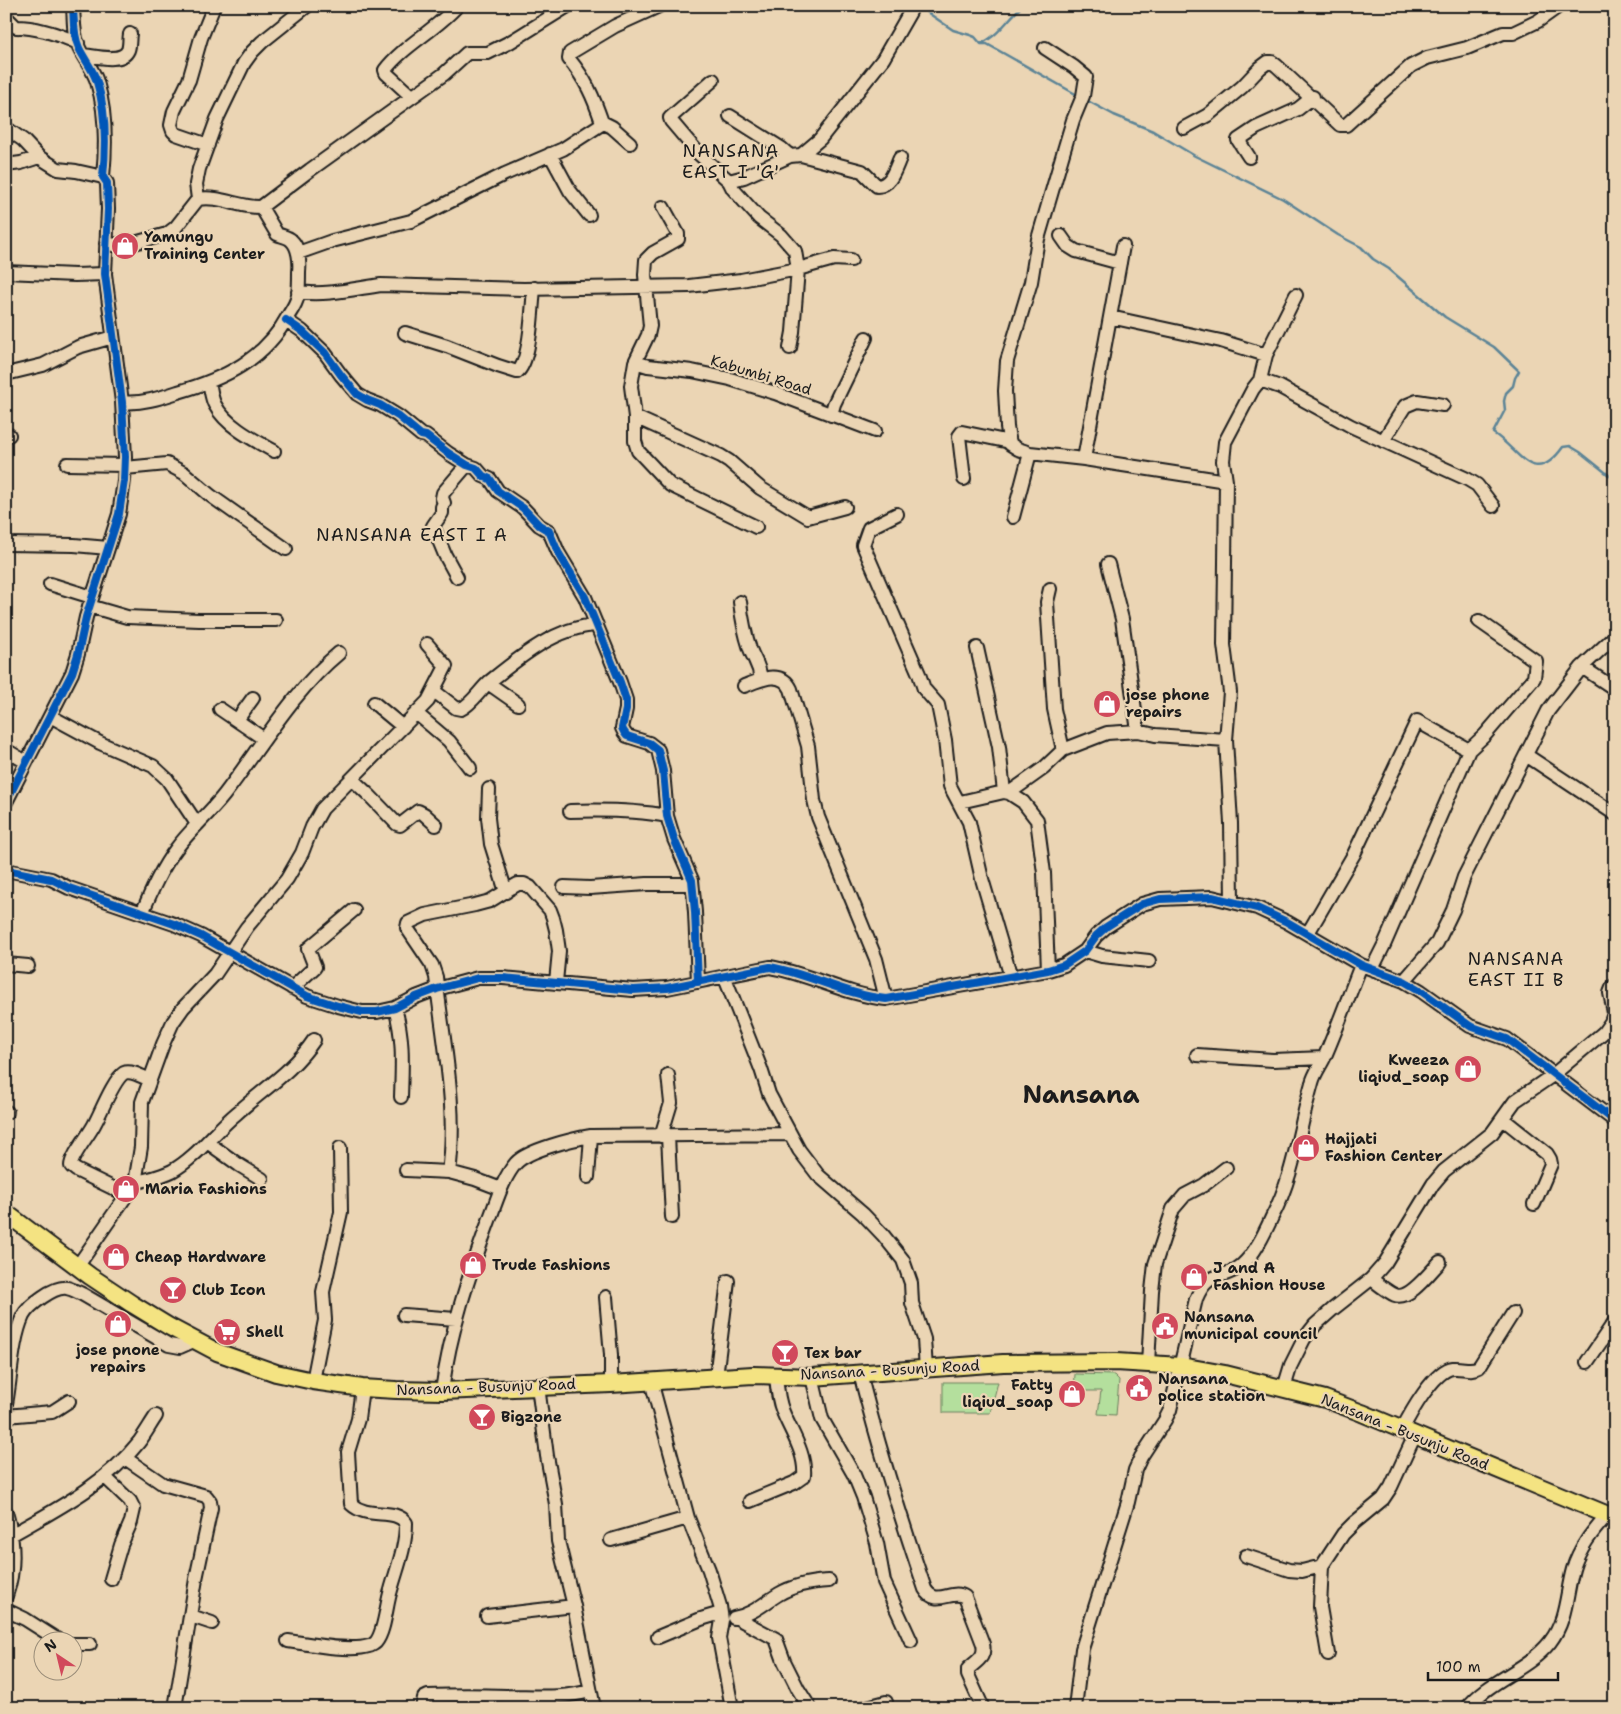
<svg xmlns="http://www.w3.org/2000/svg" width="1621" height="1714" font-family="'Shantell Sans',sans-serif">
<rect width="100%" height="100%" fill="#ebd5b4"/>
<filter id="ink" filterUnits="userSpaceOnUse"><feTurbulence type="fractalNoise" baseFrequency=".02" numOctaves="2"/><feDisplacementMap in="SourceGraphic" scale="10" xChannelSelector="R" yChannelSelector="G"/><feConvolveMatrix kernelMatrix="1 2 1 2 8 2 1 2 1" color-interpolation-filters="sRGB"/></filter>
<g filter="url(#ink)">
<!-- green -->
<path fill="#b4df9d" stroke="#687e5c" d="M1075 1374 1114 1375 1119 1380 1116 1415 1098 1414 1101 1391H1074Z
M943 1382H998L990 1413H943Z"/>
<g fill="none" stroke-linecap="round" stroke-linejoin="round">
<!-- stream -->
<path stroke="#5c8496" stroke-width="2.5" d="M918 6 953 30 970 35 975 37 981 44H987L1079 96
M982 43C998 36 1009 18 1022 6
M1086 100 1114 115 1153 131 1195 156 1283 199 1338 235 1361 247 1373 259 1389 269 1445 317 1494 347 1519 371 1515 378 1513 386 1506 393 1504 401 1505 410 1493 433C1520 450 1533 489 1563 447L1570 446 1580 452 1615 480"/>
<!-- minor casing -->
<g stroke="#1c1c1c" stroke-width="16">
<path id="minor" d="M6 17 16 27C38 27 58 34 78 43
M1045 48 1074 67 1086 77 1083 96 1073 120 1064 150 1038 239 1031 282 1007 361 1005 391 1007 427 1010 444 1018 449 1030 453 1084 459 1226 481
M83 55C95 56 122 64 128 50 130 45 129 39 130 34
M411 96 386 73 385 70C403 46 437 29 457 6
M730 116 781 148 790 156
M602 122 612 127 630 143
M6 128 23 140 39 157 58 169 76 171 103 177
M1184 128 1208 115 1242 87 1260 68 1268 62H1272L1277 66 1340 125H1346L1411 66 1427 58 1467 48 1503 33H1513L1538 21 1559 6
M208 145 176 134 173 131 171 125 174 111 189 80 201 38 214 6
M550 154 570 191 589 215
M801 155 862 171 877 186C891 186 895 169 900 158
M1249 157 1238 140 1256 128 1298 109 1313 97
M6 165 21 163 39 157
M729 181 744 177 790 156 801 155 820 139 883 59 910 12
M198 199 196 184 199 169 217 119 244 63 252 52 262 42 307 6
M663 207 678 234V239L653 253 646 260 645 275 650 326 648 335 635 362 631 386 635 417V441L638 451 670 485 756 527
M1061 236 1068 246 1076 251 1120 263
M106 244 127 245 167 234 176 227 198 199C219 195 240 208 261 207L310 170 444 74 467 53H488L510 42 568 6
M298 253 332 241 411 221 505 174 563 149 600 125 602 122C593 96 586 80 569 59L570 53 615 26 659 6
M6 272 75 275 105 274
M298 292C326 296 353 289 381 285L524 289 689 286 741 280 798 269 795 251 781 235 759 218 733 189 729 181 699 154 671 121 670 118 713 80
M1110 317 1221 341 1266 355
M286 320 302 331 325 353 341 375 357 394 367 400 380 405 398 416 421 435 426 436 448 453 467 465 476 468 483 476 490 479 498 491 523 508 539 525 549 531 558 552 585 597 620 682 626 700V709L622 728 624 732 627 736 649 743 658 750 663 771 667 816 674 839 692 880 695 912 698 982
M405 333 447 346 498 366 517 372C531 362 532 307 534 288
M790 348 793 332 798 269 834 259 851 260
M635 362 648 366 692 371 730 379 775 393 875 431
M6 374 43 365 78 347 113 337
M1260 380 1266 355 1296 295
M209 382C211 389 211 398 215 405 226 426 254 440 274 451
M122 402C141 404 160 398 178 392 224 379 265 359 288 316 292 310 297 302 298 295 299 288 299 280 299 272 300 262 299 247 291 240 288 237 281 236 277 234L261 207
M831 415 834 404 866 338
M635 417 721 456 729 461 760 488 808 517 845 507
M6 436 9 435
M1383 441 1405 406 1417 401 1443 405
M1084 459 1123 246
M67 464 125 465
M125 468 167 464 184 473 211 496 286 549
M964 479 959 436 962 432 1010 442
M897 514 869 528 863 545 919 674 924 689 938 705 945 740 950 786 969 822 982 879 1011 977
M1013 517 1030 453
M6 544 74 545 108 548
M1108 564 1122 619 1138 731
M457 577 445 555 433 526 442 513V507L444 503 442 498 443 493 467 465
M50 584 92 597
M1050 589 1047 602 1054 709 1063 750
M740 602C742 619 745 634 750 649 755 662 759 664 761 679
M89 606 127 617 199 620H276
M977 648 999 747 1004 792
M1582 667 1615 689
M488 683 518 704
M744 686C760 680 781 669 791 689L808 746 814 800 818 817 876 959 886 999
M434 691 456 708 461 709C472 704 480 690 489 682 520 657 556 627 597 625
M374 703 403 727
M220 709 264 739
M416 713 449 741 470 768
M50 716 100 743 153 766 167 779 197 824
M237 720 253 698
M6 750 26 762
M1526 755 1615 814
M352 779 369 795 397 824 400 825 418 811 424 814 436 825
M489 789 488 818 491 844 506 892
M1009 793 1044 768 1063 750 1107 733 1138 731 1155 735 1226 740
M6 802 72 673 78 654 86 617 119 514 124 481 125 457 122 402 105 274 108 209 107 183 103 177C106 147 106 111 97 82 93 69 84 59 79 48 73 35 74 20 73 6
M960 802 1004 792 1009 793 1023 802 1037 820 1044 873 1048 970
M570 811C603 810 634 810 667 816
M6 870 51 879 69 888 174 924 201 936 307 996 338 1006 362 1012H377L395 1008 416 997 437 989 478 978H503L633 990 667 988 770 967C810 974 846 995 886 999L1048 970 1064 965 1085 951 1096 936 1106 927 1142 904 1160 899 1212 897 1257 908 1287 922 1361 965 1404 981 1421 991 1470 1026 1507 1039 1615 1121
M564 887 590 888 647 884H692
M1232 902 1231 823 1226 740 1230 692 1224 645 1226 481 1223 461 1225 442 1253 389 1260 380 1280 387 1351 426 1467 479 1477 485 1493 506
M142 913C152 890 161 869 176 849 190 830 209 814 224 795 260 748 293 691 339 653
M1308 933 1354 854 1417 721 1469 750
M1085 951 1102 956 1149 961
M6 964 28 966
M1372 969 1384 945 1469 750 1485 735 1534 678 1536 661 1479 621
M725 978 761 1069 769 1094 799 1150 818 1175 863 1214 883 1235 903 1260 911 1283 912 1303 924 1339 926 1369
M1404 981 1437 943 1453 910 1464 877 1548 711 1582 667 1615 636
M292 988 315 967 308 949 310 947 354 910
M395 1008C404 1040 402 1064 401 1097
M1197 1055 1273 1060 1324 1058
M6 1112H7
M1503 1119 1547 1154 1550 1159 1551 1164 1534 1204
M661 1136 671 1103 668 1075
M668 1136 672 1217
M207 1142 239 1165 262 1179
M406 1170 449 1172
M588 1177 591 1136
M135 1183C147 1179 160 1177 172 1171 197 1157 215 1131 237 1113 264 1089 294 1070 314 1040
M501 1189 475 1179 449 1172C458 1108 443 1041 436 977L432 965 407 928 408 923 425 915 475 905 490 901 511 888 518 884H524L530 887 550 910 553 918 556 930 559 951 556 982
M127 1195 76 1170 71 1166C71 1156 90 1134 95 1123 101 1112 114 1079 124 1073 131 1070 143 1077 150 1080
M77 1267 135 1183 141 1147 142 1102 163 1044 173 1022 183 1008 215 974 247 927 287 879 302 853 312 827 322 809 428 701 446 666 427 644
M1371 1279C1379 1284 1386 1291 1395 1295 1409 1301 1430 1272 1440 1262
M606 1297 611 1355V1384
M404 1315 456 1319
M1587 1362 1615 1321
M1148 1364 1152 1291 1155 1264 1173 1209 1185 1195 1204 1185 1226 1168
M860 1373C878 1446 901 1518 925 1589 936 1608 952 1588 965 1597L983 1644C986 1658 976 1661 968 1669V1675L983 1708
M716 1377 728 1281
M812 1377 822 1419 854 1475 863 1497 877 1543 884 1582 911 1641
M313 1381 325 1320 323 1292 341 1212 340 1148
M651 1381 688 1518 709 1570 720 1606 722 1620 719 1638 732 1708
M538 1386 547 1456 556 1504 558 1541 574 1606 594 1708
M1284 1388 1291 1365 1304 1339 1315 1325 1333 1309 1371 1279 1385 1263 1433 1184 1444 1171 1492 1133 1515 1101 1553 1075 1604 1032 1611 1022 1614 1013 1610 993 1612 988 1615 985
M442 1391C450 1331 469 1275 490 1218 497 1200 503 1178 516 1163 528 1150 573 1139 591 1136L790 1134
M6 1404C11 1378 12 1340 23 1316 29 1305 54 1286 67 1288 72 1289 77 1292 82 1294L169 1345 180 1347 196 1340
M6 1416 52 1412 69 1401
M1402 1430C1410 1414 1434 1370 1453 1368 1463 1367 1470 1372 1479 1367L1513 1313
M125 1458 163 1484 206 1496 210 1501 211 1508 196 1579 175 1708
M105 1477 130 1501 134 1509 131 1522 121 1545 111 1579
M750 1501 794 1483 804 1476C806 1453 791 1432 783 1412 778 1400 777 1388 776 1376
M6 1512C14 1540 16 1568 6 1596
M11 1535C57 1509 106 1484 139 1442 145 1434 150 1425 156 1416
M611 1540 688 1518
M1246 1556 1289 1570 1302 1571 1322 1566 1343 1534 1354 1523 1383 1499 1391 1487 1415 1435
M1322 1566 1320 1607 1328 1654
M6 1610 25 1619 58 1640 63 1642
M191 1616 212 1623
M487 1616 574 1606
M734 1618C752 1615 764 1603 779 1594 794 1585 811 1582 829 1581
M737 1618 776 1639 784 1661 798 1689 810 1708
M658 1637 701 1619 721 1613
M288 1641C308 1644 351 1652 369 1646 371 1646 375 1643 376 1642 385 1631 386 1605 391 1590 397 1568 406 1547 406 1523 395 1507 368 1520 351 1504L348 1452 358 1419 362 1388
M72 1644H90
M422 1708 424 1698 428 1696C454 1695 480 1695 506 1696 536 1696 561 1699 590 1691
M863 1708 886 1702
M1075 1708 1082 1649 1128 1502 1135 1470 1141 1457 1165 1420 1170 1410 1196 1299C1209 1268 1222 1282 1242 1265 1255 1254 1265 1232 1272 1217 1294 1176 1299 1128 1312 1083 1314 1074 1321 1065 1325 1056 1338 1026 1349 995 1361 965
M1467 1708C1489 1680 1528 1670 1550 1642 1567 1620 1566 1594 1573 1569 1579 1548 1593 1531 1607 1515"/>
</g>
<!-- major casing -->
<g stroke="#1c1c1c" stroke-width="20">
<path id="major" d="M6 1213 90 1276 132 1304 168 1326 217 1352 276 1373 313 1381 362 1388 396 1390 442 1391 611 1384 753 1375 812 1377 1003 1363 1116 1362 1181 1366 1225 1374 1325 1399 1362 1413 1615 1518"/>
</g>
<!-- minor -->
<use href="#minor" stroke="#ebd5b4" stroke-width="12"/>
<!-- major -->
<use href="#major" stroke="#f4e382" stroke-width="16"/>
<!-- cycleway casing -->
<g stroke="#ebd5b4" stroke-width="11">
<path id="cycleway" d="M286 320 302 331 325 353 341 375 357 394 367 400 380 405 398 416 421 435 426 436 448 453 467 465 476 468 483 476 490 479 498 491 523 508 539 525 549 531 558 552 585 597 620 682 626 700V709L622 728 624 732 627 736 649 743 658 750 663 771 667 816 674 839 692 880 695 912 698 982
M6 802 72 673 78 654 86 617 119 514 124 481 125 457 122 402 105 274 108 209 107 183 103 177C106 147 106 111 97 82 93 69 84 59 79 48 73 35 74 20 73 6
M6 870 51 879 69 888 174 924 201 936 307 996 338 1006 362 1012H377L395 1008 416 997 437 989 478 978H503L633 990 667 988 770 967C810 974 846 995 886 999L1048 970 1064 965 1085 951 1096 936 1106 927 1142 904 1160 899 1212 897 1257 908 1287 922 1361 965 1404 981 1421 991 1470 1026 1507 1039 1615 1121"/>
</g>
<!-- cycleway -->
<use href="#cycleway" stroke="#0057b8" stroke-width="8"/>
</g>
</g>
<!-- icons -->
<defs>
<g id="shop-disc" transform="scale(1.4375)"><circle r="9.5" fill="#d1495b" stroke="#ebd5b4"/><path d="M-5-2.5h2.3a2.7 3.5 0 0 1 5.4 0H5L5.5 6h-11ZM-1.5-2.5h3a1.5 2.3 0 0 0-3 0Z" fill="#fff"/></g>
<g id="bar-disc" transform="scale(1.4375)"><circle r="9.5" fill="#d1495b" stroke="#ebd5b4"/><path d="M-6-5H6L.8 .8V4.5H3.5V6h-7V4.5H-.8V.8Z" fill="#fff"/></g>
<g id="civic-disc" transform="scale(1.4375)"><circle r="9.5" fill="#d1495b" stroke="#ebd5b4"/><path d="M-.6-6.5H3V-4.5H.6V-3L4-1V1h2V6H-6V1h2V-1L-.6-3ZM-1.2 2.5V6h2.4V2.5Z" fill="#fff"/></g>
<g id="supermarket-disc" transform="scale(1.4375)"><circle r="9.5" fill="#d1495b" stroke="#ebd5b4"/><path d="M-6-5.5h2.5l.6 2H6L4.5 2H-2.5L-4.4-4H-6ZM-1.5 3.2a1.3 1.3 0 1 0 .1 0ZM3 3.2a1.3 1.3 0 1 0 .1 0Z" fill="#fff"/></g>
</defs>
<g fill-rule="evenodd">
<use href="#shop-disc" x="125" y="246"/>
<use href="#shop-disc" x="1107" y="704"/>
<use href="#shop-disc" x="1468" y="1069"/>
<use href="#shop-disc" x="1306" y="1148"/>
<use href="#shop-disc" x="126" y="1189"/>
<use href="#shop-disc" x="116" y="1257"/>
<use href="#shop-disc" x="473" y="1265"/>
<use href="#shop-disc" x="1194" y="1277"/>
<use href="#bar-disc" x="173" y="1290"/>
<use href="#shop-disc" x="118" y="1324"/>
<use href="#civic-disc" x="1165" y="1326"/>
<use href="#supermarket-disc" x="227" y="1332"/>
<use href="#bar-disc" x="785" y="1353"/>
<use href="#civic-disc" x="1139" y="1388"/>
<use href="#shop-disc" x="1072" y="1394"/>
<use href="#bar-disc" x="482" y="1417"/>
</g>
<g text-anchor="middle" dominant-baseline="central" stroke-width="4.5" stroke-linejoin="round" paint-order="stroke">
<!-- poi labels -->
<g font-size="15" font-weight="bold" fill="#1c1c1c" stroke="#ebd5b4" text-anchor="start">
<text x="144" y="237">Yamungu<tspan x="144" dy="17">Training Center</tspan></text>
<text x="1126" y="695">jose phone<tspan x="1126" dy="17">repairs</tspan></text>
<text x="1449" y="1060" text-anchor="end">Kweeza<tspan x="1449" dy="17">liqiud_soap</tspan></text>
<text x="1325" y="1139">Hajjati<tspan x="1325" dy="17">Fashion Center</tspan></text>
<text x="145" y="1189">Maria Fashions</text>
<text x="135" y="1257">Cheap Hardware</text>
<text x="492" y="1265">Trude Fashions</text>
<text x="1213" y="1268">J and A<tspan x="1213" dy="17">Fashion House</tspan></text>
<text x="192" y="1290">Club Icon</text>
<text x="1184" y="1317">Nansana<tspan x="1184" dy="17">municipal council</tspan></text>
<text x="246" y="1332">Shell</text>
<text x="118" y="1350" text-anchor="middle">jose pnone<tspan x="118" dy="17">repairs</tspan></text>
<text x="804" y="1353">Tex bar</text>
<text x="1158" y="1379">Nansana<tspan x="1158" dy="17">police station</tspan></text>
<text x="1053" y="1385" text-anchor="end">Fatty<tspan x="1053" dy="17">liqiud_soap</tspan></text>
<text x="501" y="1417">Bigzone</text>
</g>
<!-- street labels -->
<g font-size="15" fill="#1c1c1c" stroke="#ebd5b4">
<text transform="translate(761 375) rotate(17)">Kabumbi Road</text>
<text transform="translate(890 1370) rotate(-3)">Nansana - Busunju Road</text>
<text transform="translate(486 1387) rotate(-2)">Nansana - Busunju Road</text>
<text transform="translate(1405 1432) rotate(22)">Nansana - Busunju Road</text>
</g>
<!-- quarter labels -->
<g font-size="18" letter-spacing="1" fill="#1c1c1c" stroke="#ebd5b4">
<text x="731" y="151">NANSANA<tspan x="731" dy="21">EAST I 'G'</tspan></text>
<text x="412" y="535">NANSANA EAST I A</text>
<text x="1516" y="959">NANSANA<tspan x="1516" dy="21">EAST II B</tspan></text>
</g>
<!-- town labels -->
<g font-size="25" font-weight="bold" fill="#1c1c1c" stroke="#ebd5b4">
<text x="1081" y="1094">Nansana</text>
</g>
</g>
<!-- margin -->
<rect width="1621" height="1714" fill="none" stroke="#ebd5b4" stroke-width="25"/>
<rect x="12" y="12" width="1596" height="1689" fill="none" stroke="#1c1c1c" stroke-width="2" filter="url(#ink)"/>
<!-- north arrow -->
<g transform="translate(58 1656) rotate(325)"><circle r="24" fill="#ebd5b4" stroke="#988b77"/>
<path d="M0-4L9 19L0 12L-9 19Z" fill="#d1495b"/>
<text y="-8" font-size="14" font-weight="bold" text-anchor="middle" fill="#1c1c1c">N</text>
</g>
<!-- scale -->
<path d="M1428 1672v8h130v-8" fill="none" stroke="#1c1c1c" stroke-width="2.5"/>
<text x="1436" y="1672" font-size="15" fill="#1c1c1c" stroke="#ebd5b4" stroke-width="4" paint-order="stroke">100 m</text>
</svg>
